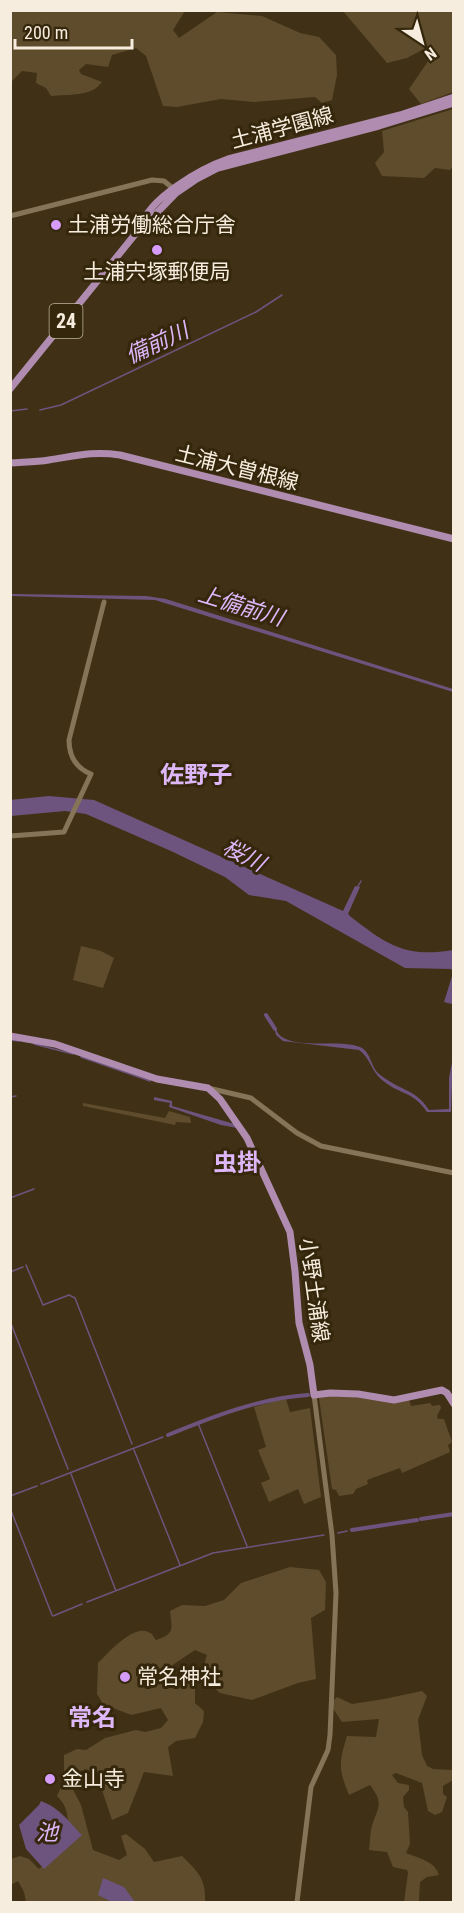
<svg xmlns="http://www.w3.org/2000/svg" width="464" height="1913" font-family="'Roboto Condensed','Noto Sans JP',sans-serif">
<rect width="100%" height="100%" fill="#403116"/>
<!-- green -->
<path fill="#5e4c2d" d="M11 10 185 11 173 30 179 38 217 12 262 16 300 33 319 37 336 55 337 75 332 100 322 103 315 97 254 102 221 99 177 107 163 106 146 56 136 48 112 55 108 67 86 64 79 70 81 74 102 82C92 97 68 94 51 96L46 88 36 83 37 73 22 71 11 82Z
M343 11H453V92L421 104 409 89 431 57 428 47 407 58 387 63Z
M453 109V166L450 170 435 168 424 178 382 176 375 163 384 152 382 131Z
M81 946 101 951 114 958 103 988 73 980Z
M83 1103 165 1118 169 1111 190 1117 191 1123 176 1122 175 1125 83 1106Z
M330 1395C338 1395 347 1395 355 1396 374 1398 391 1405 409 1399L411 1406 430 1403 432 1406 440 1405 441 1408 437 1416 438 1419H444L452 1442 448 1445 450 1452 402 1473 400 1468 367 1480 368 1484 356 1489 353 1494 339 1496 336 1490 332 1489 319 1398Z
M282 1399H286L290 1412 310 1408 321 1497 304 1504 298 1489 269 1502 261 1483 270 1479 258 1450 266 1447 254 1407Z
M290 1567 319 1570 326 1582 325 1610 311 1618 316 1679 298 1683 252 1700 220 1693 208 1682 202 1672 207 1655 195 1650 174 1664 169 1674 180 1681 187 1678 195 1688V1703L204 1711 203 1722 195 1738 176 1741 168 1747 173 1776 144 1772 128 1813 112 1820 97 1775 86 1769 75 1773 70 1784 81 1805 93 1850 119 1860 127 1855 121 1836 126 1834 145 1849 154 1862 182 1856C198 1872 206 1878 205 1902H26L24 1892 18 1881 11 1885V1859L20 1856 29 1859 39 1869 69 1842C67 1824 71 1809 57 1796L64 1781V1755L77 1749 86 1750 105 1738 136 1730 145 1732 161 1728 168 1720 161 1708 131 1715 103 1704 97 1694 98 1663C108 1653 135 1622 150 1633 153 1634 154 1638 156 1640 175 1634 172 1629 170 1611L182 1605 205 1606 224 1600 241 1583Z
M422 1691 427 1696 418 1720 422 1755 427 1766 433 1769 453 1770V1780L443 1786V1794L447 1797 442 1812 435 1815 428 1811 422 1783 396 1773 392 1775 398 1783 409 1785V1790L403 1797 404 1807 408 1812 410 1844 406 1853C418 1858 435 1861 439 1875L427 1877 420 1882 419 1901 423 1902H404L408 1873 407 1870 393 1867 387 1852 369 1850C370 1843 370 1836 371 1830 376 1808 386 1806 370 1785L349 1795C338 1768 339 1763 347 1736L376 1737 379 1719 342 1722 330 1704 337 1697 352 1704 384 1699Z"/>
<!-- water -->
<path fill="#6d547e" d="M11 594 146 596 166 599 453 689V692L155 600 11 596Z
M49 796 94 800 343 911 355 886 360 887 348 914 351 917C387 945 406 958 453 950V972L451 969 405 968 286 901 249 895 225 877 171 851 86 814 65 811 11 816 10 800Z
M453 973 452 1004 444 1002Z
M273 1021C275 1027 277 1034 282 1037 300 1049 338 1039 360 1047 371 1052 370 1065 378 1073 397 1090 415 1088 429 1110L449 1109V1078L453 1057 451 1112H427C413 1091 400 1095 382 1080 371 1071 370 1057 359 1050L283 1041 276 1035Z
M154 1097 172 1101V1106L238 1125 237 1128 221 1125 169 1107 170 1103 154 1100Z
M41 1801C60 1808 68 1821 82 1835L44 1869 26 1849 19 1825 39 1805Z
M103 1878 124 1887 135 1902H112L98 1895Z"/>
<g fill="none" stroke-linecap="round" stroke-linejoin="round">
<!-- stream -->
<path stroke="#6d547e" stroke-width="1.5" d="M40 410 61 405 256 312 282 295
M10 411 27 409
M357 888 361 881
M10 1040 19 1041
M34 1044 73 1054
M81 1057 150 1081
M10 1097 16 1096
M10 1198 34 1189
M26 1265 43 1305 69 1295 75 1298 132 1444
M10 1272 23 1267
M10 1321 68 1469
M198 1423 247 1546
M134 1450 180 1565
M71 1474 116 1591
M41 1484 163 1437
M10 1496 37 1486
M10 1508 52 1615
M338 1533 347 1531
M87 1602 213 1553 324 1535
M53 1616 82 1604"/>
<!-- canal -->
<path stroke="#6d547e" stroke-width="4" d="M266 1015 275 1029
M168 1435C212 1417 260 1398 308 1395
M421 1519 454 1514
M352 1530 417 1520"/>
<!-- minor -->
<path stroke="#857457" stroke-width="5" d="M10 216 152 180 164 181 175 190
M10 836 64 832 91 774C76 768 69 756 69 740L104 602
M208 1088 251 1098 297 1133 321 1146 454 1173
M297 1902 311 1787 328 1750 330 1735 336 1593 332 1535 314 1395"/>
<!-- major -->
<path stroke="#af8cb0" stroke-width="7" d="M144 226 176 193 195 180 218 168 379 126 454 103
M10 389 141 227C148 198 202 168 228 159L400 115 454 97
M10 463C23 462 36 462 49 460 76 456 91 451 120 455L454 539
M10 1036 55 1044 157 1079 208 1088 220 1099 247 1138 290 1232 295 1271 299 1323 310 1365 314 1395 330 1393 358 1394 394 1400 442 1390 447 1393 454 1404"/>
</g>
<!-- markers -->
<g fill="#d59cfb" stroke="#35270c" stroke-width="2">
<circle cx="56" cy="225" r="6"/>
<circle cx="157" cy="250" r="6"/>
<circle cx="125" cy="1677" r="6"/>
<circle cx="50" cy="1779" r="6"/>
</g>
<g text-anchor="middle" dominant-baseline="central" stroke-width="6" stroke-linejoin="round" paint-order="stroke">
<!-- shield labels -->
<rect fill="#35270c" stroke="#bdb29f" stroke-width="1.5" x="49.5" y="304" width="33" height="34" rx="4.5"/>
<g font-size="20" font-weight="bold" fill="#f7edde">
<text x="66" y="321">24</text>
</g>
<!-- street labels -->
<g font-size="21" fill="#f7edde" stroke="#35270c">
<text transform="translate(282 128) rotate(-15)">土浦学園線</text>
<text transform="translate(237 468) rotate(14)">土浦大曽根線</text>
<text transform="translate(314 1290) rotate(82)">小野土浦線</text>
</g>
<!-- poi labels -->
<g font-size="21" fill="#f7edde" stroke="#35270c" text-anchor="start">
<text x="68" y="225">土浦労働総合庁舎</text>
<text x="157" y="272" text-anchor="middle">土浦宍塚郵便局</text>
<text x="137" y="1677">常名神社</text>
<text x="62" y="1779">金山寺</text>
</g>
<!-- water labels -->
<g font-size="22" font-style="italic" fill="#deb6fa" stroke="#35270c">
<text transform="translate(157 343) rotate(-25)">備前川</text>
<text transform="translate(241 606) rotate(17)">上備前川</text>
<text transform="translate(244 855) rotate(27)">桜川</text>
<text x="47" y="1832">池</text>
</g>
<!-- quarter labels -->
<g font-size="24" font-weight="bold" fill="#deb7f9" stroke="#35270c">
<text x="196" y="775">佐野子</text>
<text x="237" y="1163">虫掛</text>
<text x="92" y="1718">常名</text>
</g>
</g>
<!-- border -->
<rect width="464" height="1913" fill="none" stroke="#f7edde" stroke-width="24"/>
<!-- north arrow -->
<g transform="translate(422 42) rotate(144)" stroke="#35270c" stroke-width="4.5" paint-order="stroke">
<path d="M0-4.5L10 22L0 15L-10 22Z" fill="#f7edde"/>
<text y="-9" font-size="16" font-weight="bold" text-anchor="middle" fill="#f7edde">N</text>
</g>
<!-- scale -->
<path d="M15 39v9h117v-9" fill="none" stroke="#f7edde" stroke-width="3"/>
<text x="24" y="39" font-size="18" fill="#f7edde" stroke="#35270c" stroke-width="4.5" paint-order="stroke">200 m</text>
</svg>
